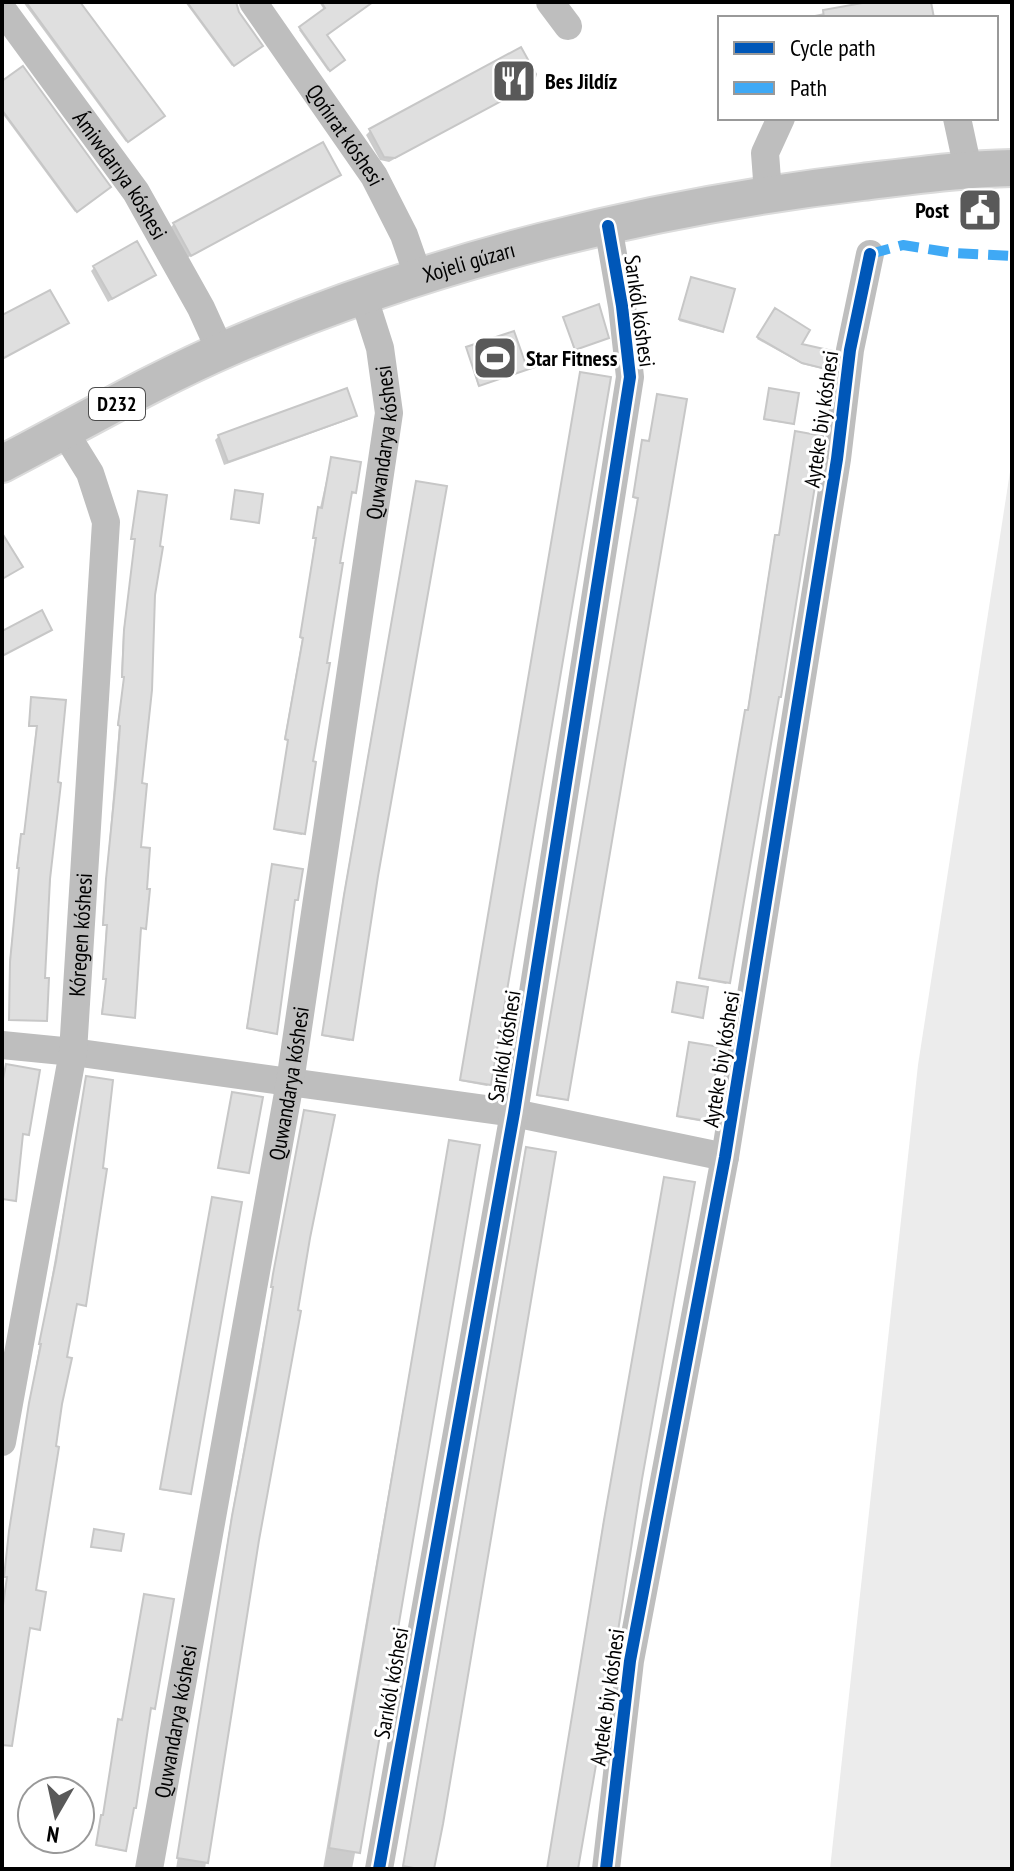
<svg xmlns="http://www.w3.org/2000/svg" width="1014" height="1871" font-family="'PT Sans Narrow',sans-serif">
<rect width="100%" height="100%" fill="#fff"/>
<!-- green -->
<path fill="#ececec" d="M1012 459V1869H830L918 1065Z"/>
<!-- shadow -->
<path fill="#0003" d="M23 2H78L162 116 126 142Z
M185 2H234L237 12 260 46 232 66Z
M319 2H355L325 35 343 60 328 71 299 30 325 11Z
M879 2H929L932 18H800Z
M531 83 389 162 380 160 366 135 370 131Z
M2 84 109 187 75 212 2 113Z
M338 175 187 258 170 228 174 224Z
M972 206H983L982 219H970Z
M95 267 154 274 108 302 91 271Z
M691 279 721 331 720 332 679 321Z
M773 312 799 345 827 370 802 364 757 339Z
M564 318 605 339 574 350Z
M467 349 523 364 536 366 478 386Z
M580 375 489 1084 487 1086 460 1081Z
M769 390 792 423 791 424 763 420Z
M657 396 566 1099 564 1100 537 1096 630 547 637 499 633 498 641 443H648Z
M355 415 351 419 224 465 215 440 219 436Z
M795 435 728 982 726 984 699 979 745 713 747 712 774 538 779 537Z
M331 459 354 492 350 493 338 564 302 835 274 830 288 741 284 740 302 639 300 638 315 539H313Z
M415 485 362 959 350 1041 322 1036 343 897Z
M138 493 153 595 140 785 139 849 144 928 139 929 132 1018 101 1014 106 980H103L106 926H102L119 726H117L124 678 121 677 123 633 135 540H131Z
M32 699 64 702 43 980 44 1021 9 1020V965L19 869H16L20 837 24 836 36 727H28Z
M273 866 294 900 274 1034 246 1029Z
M689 1045 705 1120 704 1122 676 1117Z
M87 1078 84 1305H75L65 1359 33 1592 38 1629H28L2 1729V1613L7 1578H4L23 1438Z
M304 1114 308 1238 239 1650 205 1869H176L231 1518Z
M449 1143 358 1852 355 1853 352 1869H323Z
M527 1149 431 1869H402L525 1150Z
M664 1180 622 1590 576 1869H547L603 1523Z
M213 1199 189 1493 188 1494 160 1490Z
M144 1596 154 1708 149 1709 123 1851 96 1846 100 1818 103 1817 117 1723 122 1722Z"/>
<!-- building -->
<path fill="#dfdfdf" stroke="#c7c7c7" stroke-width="2" d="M26 2H80L165 116 128 142Z
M187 2H236L239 12 263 46 234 66Z
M321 2H373L327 35 345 60 330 71 299 27 325 8Z
M868 2H931L934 18H824L823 10Z
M521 47 536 74 533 84 395 158 384 157 369 129Z
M23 66 111 187 77 212 2 110V81Z
M323 142 341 175 191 256 173 223Z
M137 241 156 275 112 299 93 266Z
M691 277 735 289 723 332 679 319Z
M50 290 69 323 2 359V315Z
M599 304 609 338 575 350 563 317Z
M775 308 810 330 802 344 833 351 830 370 802 363 757 337Z
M514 331 525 362 541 365 479 386 466 347Z
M580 372 611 377 491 1085 460 1080Z
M347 388 357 416 228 462 218 435Z
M769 388 799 393 794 424 764 419Z
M657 394 687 399 568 1100 537 1095 630 544 638 498 633 497 642 440 649 441Z
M795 431 823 436 781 697H779L730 983 699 978 745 710H748L775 535H779Z
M331 457 361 462 356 493 352 492 340 563H343L327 663H330L313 761 316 762 305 834 274 829 288 740 285 739 303 638 300 637 316 538H313L318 507 322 508Z
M416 481 447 486 378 876 353 1040 322 1035 344 895Z
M235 490 263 494 259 523 231 519Z
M138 491 167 495 160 546 163 547 155 595 152 690 142 783 147 784 141 847 150 848 147 889H150L146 929 141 928 135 1018 102 1014 106 979H103L107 925H103L106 879 116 780 120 726 118 725 124 677H122L124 630 135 539H131Z
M2 533 23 567 2 579Z
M42 610 52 630 2 656V631Z
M31 697 66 700 58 782 61 783 50 879 45 978H49L47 1021 9 1020 10 962 19 868H17L21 834H24L37 726H29Z
M272 864 303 869 298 900H295L277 1034 247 1028Z
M677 982 708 987 703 1018 672 1012Z
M689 1042 720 1047 707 1121 677 1116Z
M6 1064 40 1070 29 1135 23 1134 16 1201 2 1199V1084Z
M86 1076 113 1080 103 1168 107 1169 86 1306 77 1304 67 1357 72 1358 62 1404 56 1446 59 1447 36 1590 46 1592 40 1630 30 1628 12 1746 2 1745V1612L7 1577H4L9 1531 29 1403 41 1344H39L56 1261Z
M232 1092 263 1097 249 1173 218 1168Z
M304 1110 335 1115 310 1238 298 1310 301 1311 259 1540 208 1863 177 1858 232 1516 256 1389 273 1287H271L273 1274Z
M449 1140 480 1145 360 1853 329 1848Z
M526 1147 556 1152 443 1824 434 1869H419L403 1866Z
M664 1177 695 1182 642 1479 606 1707 578 1869H547L604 1520Z
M212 1197 242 1202 191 1494 160 1489Z
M94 1529 124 1534 121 1551 91 1547Z
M144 1594 174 1599 155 1709 151 1708 136 1808H134L126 1851 96 1845 101 1815H103L118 1719 122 1720Z"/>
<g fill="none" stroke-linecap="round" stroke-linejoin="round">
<!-- major casing -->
<g stroke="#dbdbdb" stroke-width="40">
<g id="major">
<path id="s5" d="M2 464C79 424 154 380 233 346 432 261 648 207 862 182 912 176 962 169 1012 168"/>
</g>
</g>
<!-- minor -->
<g stroke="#bebebe" stroke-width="28">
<path id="s1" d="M253 2 374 176 404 235 419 278"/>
<path d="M550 2 568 26"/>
<path id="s2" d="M2 9 136 192 201 308 221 352"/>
<path d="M957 118 968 169"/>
<path d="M768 193 765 153 781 118"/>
<path d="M2 1045 73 1052 514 1113 725 1157"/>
<path id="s3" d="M2 1442 73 1052 106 522 90 473 64 431"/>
<path id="s4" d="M149 1869 290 1082 389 413 380 348 363 295"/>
<path d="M379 1869 514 1113 630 377 622 306 608 226"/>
<path d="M606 1869 630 1661 725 1157 837 459 850 350 870 254"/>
</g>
<!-- major -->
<use href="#major" stroke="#bebebe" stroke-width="36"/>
<!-- quiet -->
<path stroke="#3fa9f5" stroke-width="10" stroke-dasharray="20 10" stroke-linecap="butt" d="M870 254 903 245 953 253 1012 256"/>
<!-- cycleway casing -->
<g stroke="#fff" stroke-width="17">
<path id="cycleway" d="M379 1869 514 1113 630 377 622 306 608 226
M606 1869 630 1661 725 1157 837 459 850 350 870 254"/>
</g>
<!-- cycleway -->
<use href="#cycleway" stroke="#0057b8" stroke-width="12"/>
</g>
<!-- icons -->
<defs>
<g id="restaurant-square" transform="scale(2.3)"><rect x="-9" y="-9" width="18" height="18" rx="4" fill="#595959" stroke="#fff"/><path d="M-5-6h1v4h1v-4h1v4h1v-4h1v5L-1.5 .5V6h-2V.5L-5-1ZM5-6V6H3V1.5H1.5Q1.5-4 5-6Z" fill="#fff"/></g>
<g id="civic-square" transform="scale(2.3)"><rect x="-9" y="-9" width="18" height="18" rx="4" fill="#595959" stroke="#fff"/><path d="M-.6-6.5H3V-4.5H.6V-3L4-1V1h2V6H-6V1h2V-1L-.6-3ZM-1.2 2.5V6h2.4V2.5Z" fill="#fff"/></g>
<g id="stadium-square" transform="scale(2.3)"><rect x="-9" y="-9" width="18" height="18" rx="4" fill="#595959" stroke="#fff"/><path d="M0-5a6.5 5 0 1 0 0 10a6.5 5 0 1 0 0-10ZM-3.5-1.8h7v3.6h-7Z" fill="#fff"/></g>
</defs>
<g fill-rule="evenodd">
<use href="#restaurant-square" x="514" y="81"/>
<use href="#civic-square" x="980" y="210"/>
<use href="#stadium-square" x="495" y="358"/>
</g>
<g text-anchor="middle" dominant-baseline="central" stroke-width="6" stroke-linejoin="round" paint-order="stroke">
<!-- shield labels -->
<rect fill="#fff" stroke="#4c4c4c" stroke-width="2" x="89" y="388" width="56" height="32" rx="6"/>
<g font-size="20" font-weight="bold" fill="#000">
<text x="117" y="404">D232</text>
</g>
<!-- poi labels -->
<g font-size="22" font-weight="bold" fill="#000" stroke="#fff" text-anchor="start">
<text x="545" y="81">Bes Jildíz</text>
<text x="949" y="210" text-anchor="end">Post</text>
<text x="526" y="358">Star Fitness</text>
</g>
<!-- street labels -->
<g font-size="22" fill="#000" stroke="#fff">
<text stroke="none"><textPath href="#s1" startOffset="162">Qońırat kóshesi</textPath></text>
<text stroke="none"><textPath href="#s2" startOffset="204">Ámiwdarıya kóshesi</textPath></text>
<text stroke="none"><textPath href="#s5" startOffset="510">Xojeli gúzarı</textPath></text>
<text transform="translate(640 311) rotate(82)">Sarıkól kóshesi</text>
<text transform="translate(821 419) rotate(-82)">Ayteke biy kóshesi</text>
<text stroke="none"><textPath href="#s4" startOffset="1446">Quwandarya kóshesi</textPath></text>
<text stroke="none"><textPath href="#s3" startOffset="514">Kóregen kóshesi</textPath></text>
<text transform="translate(504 1046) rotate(-81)">Sarıkól kóshesi</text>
<text transform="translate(721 1059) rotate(-81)">Ayteke biy kóshesi</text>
<text stroke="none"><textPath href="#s4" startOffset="798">Quwandarya kóshesi</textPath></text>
<text transform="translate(391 1683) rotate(-80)">Sarıkól kóshesi</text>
<text transform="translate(607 1697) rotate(-82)">Ayteke biy kóshesi</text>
<text stroke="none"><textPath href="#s4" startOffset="150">Quwandarya kóshesi</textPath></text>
</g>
</g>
<!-- border -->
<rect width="1014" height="1871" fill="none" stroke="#000000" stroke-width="8"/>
<!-- legend -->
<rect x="718" y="16" width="280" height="104" fill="#ffffff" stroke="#999999" stroke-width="2"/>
<rect x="734" y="42" width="40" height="12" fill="#0057b8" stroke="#999999" stroke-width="2"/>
<text x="790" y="56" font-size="24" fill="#000000">Cycle path</text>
<rect x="734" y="82" width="40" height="12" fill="#3fa9f5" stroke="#999999" stroke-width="2"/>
<text x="790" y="96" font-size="24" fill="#000000">Path</text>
<!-- north arrow -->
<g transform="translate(56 1815) rotate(189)"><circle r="38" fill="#ffffff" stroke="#999999" stroke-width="2"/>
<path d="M0-6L14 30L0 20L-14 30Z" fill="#595959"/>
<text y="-12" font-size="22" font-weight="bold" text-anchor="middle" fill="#000000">N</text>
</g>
</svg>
